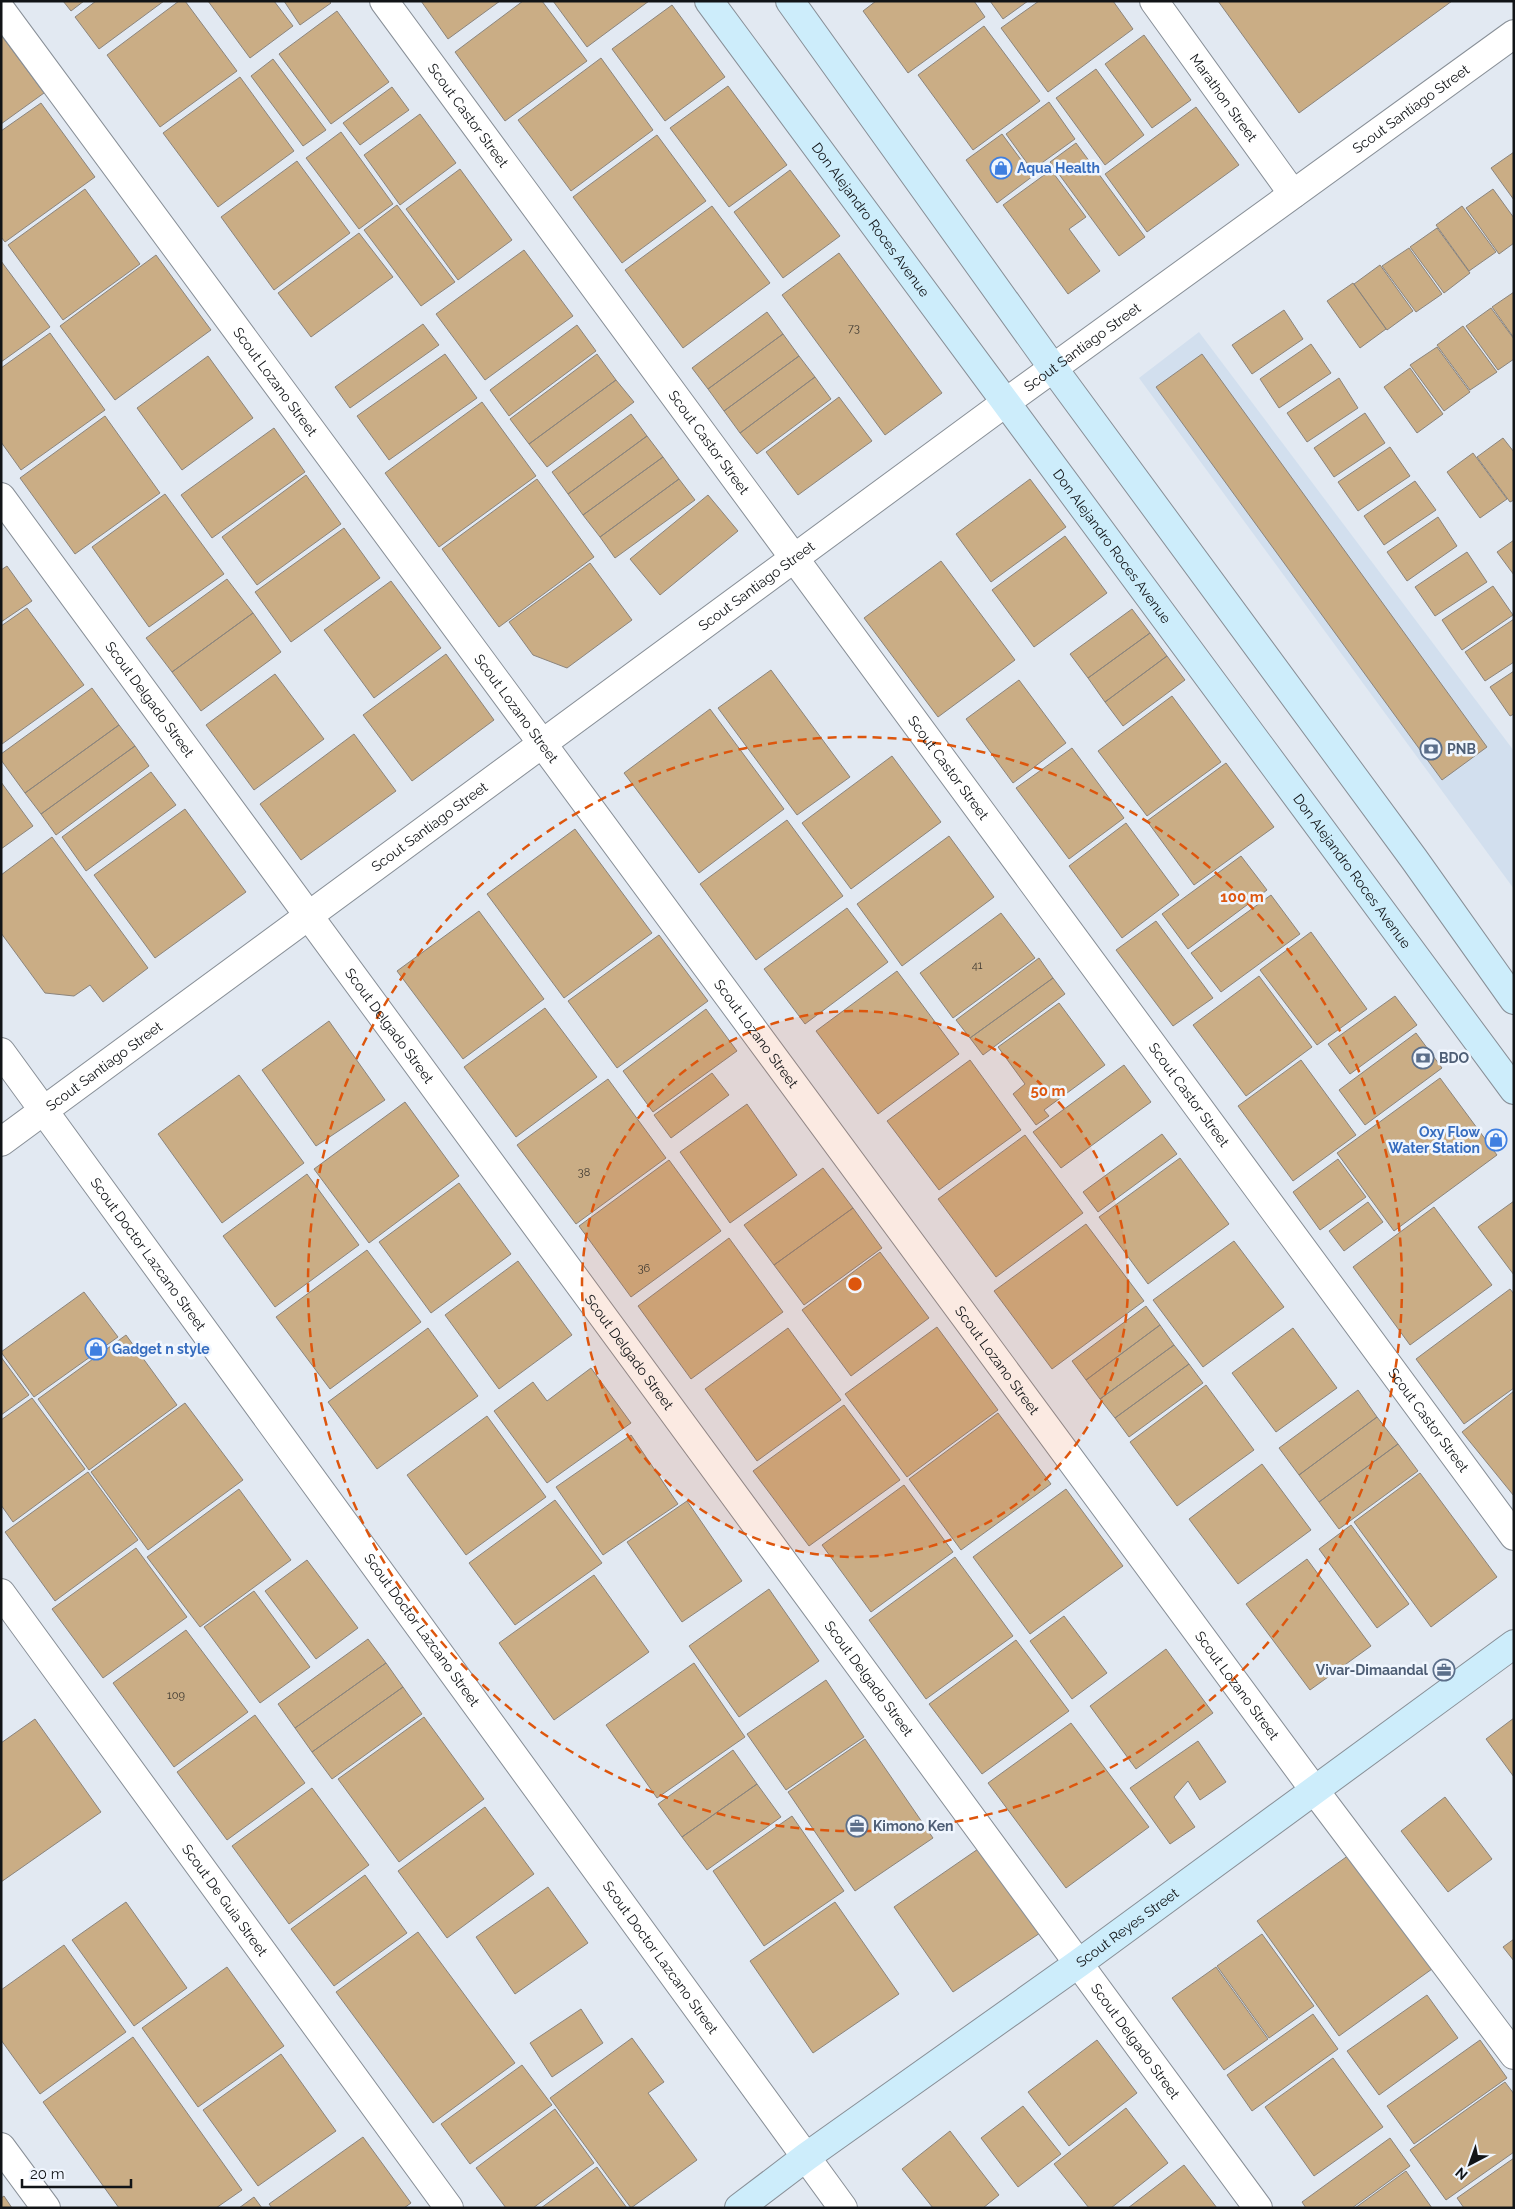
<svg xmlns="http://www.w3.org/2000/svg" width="1515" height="2209" font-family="Raleway,sans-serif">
<rect width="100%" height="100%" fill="#e2e9f2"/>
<!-- built -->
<path fill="#d2dfee" d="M1199 332 1514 751V889L1139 378Z"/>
<!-- building -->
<path fill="#caad85" stroke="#8b847c" d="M63 1H84L71 11Z
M96 1H164L99 49 75 17Z
M179 1H185L237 71 160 127 107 55Z
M208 1H274L293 26 250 58Z
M284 1H329L331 3 300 25Z
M421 1H500L448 39Z
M523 1H542L587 61 505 121 455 52Z
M553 1H649L587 47Z
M876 1H974L985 17 908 73 863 11Z
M990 1H1028L1003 19Z
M1039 1H1113L1133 29 1048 92 1001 28Z
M1218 1H1452L1299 113Z
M672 5 725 77 665 121 612 49Z
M337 11 389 82 331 124 279 54Z
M984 26 1040 101 973 150 918 75Z
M1 35 44 93 1 124Z
M1144 35 1191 100 1152 128 1105 64Z
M601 58 653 130 571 191 518 120Z
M273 59 326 130 303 146 251 76Z
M1096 69 1144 135 1105 165 1056 98Z
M240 77 294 151 218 207 163 133Z
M728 86 787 165 729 207 670 128Z
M392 87 409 110 360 145 343 123Z
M1049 102 1075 139 1032 170 1006 134Z
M41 103 95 177 5 242 1 237V131Z
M1196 107 1239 165 1147 232 1105 174Z
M420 114 456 163 400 205 364 155Z
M341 132 393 204 359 229 306 158Z
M1002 134 1033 176 997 203 966 160Z
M657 135 706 201 622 263 573 197Z
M1076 143 1145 237 1119 256 1050 162Z
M1514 152V200L1491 168Z
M297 161 350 233 274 290 221 217Z
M460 169 512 240 458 280 406 209Z
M790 170 840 236 783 278 734 212Z
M1051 170 1086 217 1069 229 1100 271 1068 294 1003 205Z
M85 189 140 264 63 320 8 245Z
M1493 189 1514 218V243L1499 254 1466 208Z
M397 205 455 282 421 306 364 230Z
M712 206 770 283 683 348 625 270Z
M1462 206 1496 252 1469 271 1436 225Z
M1437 228 1470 273 1444 293 1410 247Z
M359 233 393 277 311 337 278 293Z
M1409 248 1442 294 1416 312 1382 266Z
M524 250 573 316 485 380 436 314Z
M839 253 942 393 885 435 782 295Z
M156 255 211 330 115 400 60 326Z
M1 261 50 327 1 362Z
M1380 265 1413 311 1387 330 1354 284Z
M1353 283 1386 329 1360 348 1327 301Z
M1514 292V338L1492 307Z
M1491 308 1514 339V359L1498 370 1466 326Z
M1284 310 1303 339 1252 374 1232 345Z
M767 312 783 334 708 389 692 368Z
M423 324 439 345 350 408 335 387Z
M577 325 596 351 509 416 490 390Z
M1463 326 1497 372 1470 390 1437 345Z
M50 333 105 410 21 470 1 442V368Z
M783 334 799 356 724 411 708 389Z
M1311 344 1331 373 1279 408 1260 379Z
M1437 347 1470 392 1444 411 1410 365Z
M445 354 477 398 389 460 357 416Z
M597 354 616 380 529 444 510 419Z
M1202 354 1487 747 1442 780 1156 387Z
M208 356 253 418 182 470 137 408Z
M799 356 815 377 740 433 724 411Z
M1410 368 1443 414 1417 433 1384 387Z
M815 377 831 399 757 454 740 433Z
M1339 378 1358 408 1307 442 1287 413Z
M616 380 634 402 547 467 529 444Z
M839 397 872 441 798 495 766 452Z
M482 402 536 476 439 547 385 473Z
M1365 413 1385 443 1334 477 1314 448Z
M631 414 647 436 568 494 552 472Z
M105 416 160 493 75 554 20 478Z
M274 428 305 472 212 538 181 495Z
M647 436 663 457 583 515 568 494Z
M1503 438 1514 452V500L1510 502 1477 457Z
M1390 447 1410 476 1358 511 1338 482Z
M1473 453 1507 499 1480 518 1447 472Z
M663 457 679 479 600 537 583 515Z
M306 475 341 524 257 585 222 537Z
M537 479 594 557 499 627 442 549Z
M679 479 695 500 615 558 600 537Z
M1030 479 1066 527 991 582 956 534Z
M1415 481 1436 510 1384 545 1364 516Z
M165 494 224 574 149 627 92 547Z
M708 495 738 531 660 595 630 559Z
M1438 517 1457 546 1407 581 1387 552Z
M344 528 380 578 291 642 255 592Z
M1065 536 1107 593 1034 647 992 590Z
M1514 540V575L1497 552Z
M1467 552 1487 582 1435 616 1415 587Z
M941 561 1015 660 938 717 864 618Z
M590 563 632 620 567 668 533 655 509 622Z
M7 566 32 601 1 622V570Z
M227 579 253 613 172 672 146 638Z
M391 581 441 648 374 698 324 630Z
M1493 586 1513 615 1462 650 1442 620Z
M27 608 84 685 2 744 1 626Z
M1132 609 1150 633 1088 678 1070 654Z
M253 613 281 652 201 711 172 672Z
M1514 619V662L1485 681 1465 652Z
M1150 633 1167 656 1105 702 1088 678Z
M446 654 494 720 412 781 363 715Z
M1167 656 1185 680 1123 726 1105 702Z
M771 670 850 777 797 815 718 708Z
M1514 671V714L1510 716 1490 687Z
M275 674 324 739 254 790 206 725Z
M1019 680 1066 743 1013 783 966 719Z
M92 688 119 725 25 793 1 760V754Z
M1172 696 1221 762 1147 816 1098 751Z
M710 709 784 809 699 873 624 773Z
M119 725 135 746 41 814 25 793Z
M354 734 396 791 301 860 260 804Z
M135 746 149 766 56 835 41 814Z
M1072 748 1124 818 1069 859 1016 788Z
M892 756 941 822 851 889 802 823Z
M1226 763 1274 827 1194 885 1147 821Z
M151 772 176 805 86 871 62 837Z
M1 782 33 826 1 849Z
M185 809 246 892 155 958 94 875Z
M787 820 843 896 756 960 700 884Z
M1126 823 1179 895 1122 938 1069 866Z
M575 829 652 933 564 998 487 894Z
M949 836 994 897 902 966 857 904Z
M52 837 148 968 103 1002 90 985 74 996 45 993 1 933V875Z
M1241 856 1267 890 1188 949 1162 914Z
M1271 895 1300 934 1221 992 1191 953Z
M847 908 888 962 805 1024 764 969Z
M479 911 544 999 463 1059 397 971Z
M1001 913 1035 958 953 1018 920 973Z
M1156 921 1213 998 1173 1026 1116 950Z
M1311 932 1367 1009 1317 1045 1260 970Z
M659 935 708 1001 617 1068 568 1001Z
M1039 958 1053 978 970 1038 956 1020Z
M897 971 959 1054 878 1114 816 1031Z
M1259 976 1312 1047 1246 1096 1193 1025Z
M1053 978 1065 994 983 1055 970 1038Z
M1395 996 1417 1025 1350 1074 1328 1044Z
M1059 1003 1105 1065 1044 1110 1049 1116 1036 1125 1013 1094 1025 1084 998 1047Z
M545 1008 597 1077 516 1137 464 1067Z
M706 1009 737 1051 653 1112 623 1071Z
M329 1021 385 1100 316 1146 262 1070Z
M1416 1033 1442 1068 1365 1125 1339 1090Z
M970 1060 1021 1130 939 1190 887 1121Z
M1301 1060 1356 1135 1293 1181 1238 1106Z
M1124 1065 1151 1102 1061 1168 1033 1132Z
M712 1073 729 1095 671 1138 654 1115Z
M239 1075 304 1163 222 1223 158 1134Z
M1440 1078 1497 1155 1394 1231 1337 1153Z
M608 1079 666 1158 576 1224 517 1145Z
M405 1102 459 1176 369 1243 314 1169Z
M747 1104 797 1175 730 1223 680 1152Z
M1162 1134 1177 1154 1098 1212 1083 1192Z
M1025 1135 1083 1213 996 1277 938 1199Z
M1180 1158 1229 1224 1148 1284 1099 1217Z
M1338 1159 1366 1197 1320 1230 1293 1192Z
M669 1160 721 1231 631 1297 579 1226Z
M823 1168 853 1208 774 1265 744 1225Z
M307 1174 359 1245 275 1307 223 1236Z
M459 1183 511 1254 431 1313 379 1242Z
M1514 1201V1275L1478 1227Z
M1368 1202 1383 1222 1344 1251 1329 1231Z
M1434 1207 1492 1285 1410 1345 1353 1267Z
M853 1208 882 1248 804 1305 774 1265Z
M1086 1224 1144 1301 1052 1369 994 1291Z
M729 1238 783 1312 691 1379 638 1306Z
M1234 1241 1284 1307 1203 1367 1153 1300Z
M367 1250 421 1322 330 1389 276 1317Z
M880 1252 929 1318 851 1376 802 1310Z
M518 1261 572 1335 499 1389 445 1315Z
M1510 1289 1514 1294V1388L1464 1424 1416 1359Z
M84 1292 118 1337 34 1397 1 1352Z
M1146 1306 1160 1325 1086 1380 1072 1361Z
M1160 1325 1174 1345 1100 1399 1086 1380Z
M937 1327 998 1410 907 1477 845 1394Z
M428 1328 478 1396 377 1469 328 1402Z
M788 1328 841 1400 757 1461 705 1389Z
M1293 1328 1337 1388 1276 1432 1232 1373Z
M126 1335 177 1405 89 1470 38 1399Z
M1174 1345 1189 1364 1115 1418 1100 1399Z
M1 1357 29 1395 1 1415Z
M1189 1364 1203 1383 1129 1437 1115 1418Z
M591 1368 631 1423 547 1483 494 1411 533 1382 547 1401Z
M1206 1385 1254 1450 1177 1506 1130 1442Z
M1358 1390 1377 1417 1299 1475 1279 1448Z
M1514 1391V1496L1462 1432Z
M32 1398 85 1469 13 1522 1 1505V1420Z
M185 1403 243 1480 148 1550 91 1472Z
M844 1405 900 1480 809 1546 753 1471Z
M998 1413 1051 1484 961 1550 909 1479Z
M487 1416 546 1497 466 1555 407 1475Z
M1377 1417 1398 1444 1319 1502 1299 1475Z
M631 1435 678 1504 603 1555 556 1487Z
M1398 1444 1418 1471 1339 1529 1319 1502Z
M1262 1464 1311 1530 1238 1584 1189 1519Z
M88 1472 138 1540 55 1601 5 1532Z
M1420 1473 1497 1577 1431 1627 1354 1522Z
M904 1485 953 1552 871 1612 822 1545Z
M239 1489 291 1560 200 1627 147 1557Z
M1066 1489 1123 1566 1030 1634 973 1557Z
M555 1500 602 1563 515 1625 469 1563Z
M687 1501 742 1581 682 1622 627 1542Z
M1351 1525 1409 1604 1377 1628 1319 1549Z
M136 1548 187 1617 103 1678 52 1609Z
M955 1557 1013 1636 926 1699 869 1620Z
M1307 1559 1371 1646 1310 1690 1246 1604Z
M307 1560 358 1628 316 1659 265 1591Z
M594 1575 649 1652 554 1720 499 1643Z
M769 1589 819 1661 739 1717 689 1646Z
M254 1591 310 1667 260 1703 204 1627Z
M1064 1616 1107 1673 1072 1699 1030 1641Z
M186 1630 248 1712 174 1767 113 1683Z
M368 1639 386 1663 295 1728 278 1704Z
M1016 1640 1069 1711 982 1774 929 1704Z
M1166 1649 1213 1713 1136 1769 1090 1706Z
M386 1663 403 1687 312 1752 295 1728Z
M694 1663 745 1737 657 1798 606 1725Z
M826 1680 864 1737 786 1790 747 1734Z
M403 1687 422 1714 332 1779 312 1752Z
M255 1715 305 1783 227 1840 177 1772Z
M424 1717 484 1799 399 1862 338 1779Z
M1514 1718V1777L1486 1739Z
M35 1719 101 1812 1 1882V1743Z
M1071 1723 1149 1827 1066 1888 988 1783Z
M865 1739 933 1838 855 1891 788 1792Z
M1198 1741 1226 1782 1200 1800 1188 1781 1174 1797 1195 1827 1170 1844 1130 1788Z
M733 1750 757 1784 682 1837 658 1804Z
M757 1784 781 1817 707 1870 682 1837Z
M312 1788 369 1865 289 1924 232 1846Z
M1445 1797 1492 1859 1448 1892 1401 1831Z
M485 1807 534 1874 447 1938 398 1871Z
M792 1816 844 1891 764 1946 713 1871Z
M981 1847 1040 1933 953 1992 894 1907Z
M1349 1855 1432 1969 1339 2036 1257 1921Z
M365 1875 407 1933 334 1986 291 1929Z
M548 1887 588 1943 515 1994 476 1937Z
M126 1902 187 1988 134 2026 72 1940Z
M835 1902 899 1994 813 2053 750 1961Z
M418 1932 515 2063 433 2123 336 1992Z
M1262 1934 1314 2006 1269 2038 1217 1966Z
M1514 1939V1961L1503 1947Z
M64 1945 126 2032 40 2094 1 2040V1990Z
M227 1967 284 2046 198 2107 142 2028Z
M1216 1967 1268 2039 1224 2070 1172 1998Z
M1427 1995 1458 2038 1379 2095 1347 2051Z
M581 2009 603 2043 552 2077 530 2043Z
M1313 2014 1338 2049 1252 2111 1227 2075Z
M133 2037 242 2190 216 2208H119L43 2102Z
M632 2038 664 2082 648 2093 697 2160 631 2208 550 2098Z
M1097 2040 1137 2093 1069 2146 1028 2092Z
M1480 2040 1507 2078 1414 2144 1387 2106Z
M281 2054 336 2131 258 2186 203 2110Z
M1333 2058 1383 2127 1314 2176 1265 2107Z
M522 2065 552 2105 470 2164 441 2124Z
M1505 2082 1514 2094V2152L1446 2200 1410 2150Z
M1023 2106 1061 2154 1018 2187 981 2138Z
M1126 2108 1168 2163 1111 2208H1089L1054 2164Z
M555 2109 594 2163 533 2208H506L476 2168Z
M950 2131 999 2195 983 2208H933L902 2169Z
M363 2137 411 2203 404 2208H272L269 2204Z
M1390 2138 1410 2166 1352 2208H1306L1302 2202Z
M1514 2158V2208H1464L1457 2198Z
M1184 2165 1217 2208H1128Z
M597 2167 627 2208H541Z
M1406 2171 1432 2208H1355Z
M4 2196 12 2208H1V2198Z
M254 2197 262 2208H239Z"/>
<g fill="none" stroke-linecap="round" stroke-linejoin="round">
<!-- street casing -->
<g stroke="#888f97" stroke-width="30">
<g id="street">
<path id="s1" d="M384 1 1514 1536"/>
<path id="s2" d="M1154 1 1293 194"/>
<path id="s3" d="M1 10 1315 1791 1514 2055"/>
<path id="s4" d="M1 497 1258 2208"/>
<path id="s5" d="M1 1052 843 2208"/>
<path id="s6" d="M1 1142 1005 403 1514 34"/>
<path id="s7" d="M1 1593 449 2208"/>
<path d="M1 2147 46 2208"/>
</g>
</g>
<!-- secondary casing -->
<g stroke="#888f97" stroke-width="30">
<g id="secondary">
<path id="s8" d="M709 1 1514 1090"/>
<path d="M790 1 1053 368 1414 859 1514 1000"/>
<path id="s9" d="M739 2208 806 2157 1079 1963 1514 1644"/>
</g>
</g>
<!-- street -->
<use href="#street" stroke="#fff" stroke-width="28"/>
<!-- secondary -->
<use href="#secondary" stroke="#cdedfb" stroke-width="28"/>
</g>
<!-- distance rings -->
<circle cx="855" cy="1284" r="273" fill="#dd560d" fill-opacity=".12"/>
<g fill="none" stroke="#dd560d" stroke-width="2.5" stroke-dasharray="9 6">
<circle cx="855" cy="1284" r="273"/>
<circle cx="855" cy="1284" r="547"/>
</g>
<!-- icons -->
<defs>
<g id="shop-ring" transform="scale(1.125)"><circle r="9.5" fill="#f0f6fe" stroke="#3f7fe0" stroke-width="1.5"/><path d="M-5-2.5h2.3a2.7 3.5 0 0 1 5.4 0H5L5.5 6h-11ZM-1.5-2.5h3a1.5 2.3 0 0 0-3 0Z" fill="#3f7fe0"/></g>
<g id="bank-ring" transform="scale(1.125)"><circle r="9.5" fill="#f0f6fe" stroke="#5c6f8a" stroke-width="1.5"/><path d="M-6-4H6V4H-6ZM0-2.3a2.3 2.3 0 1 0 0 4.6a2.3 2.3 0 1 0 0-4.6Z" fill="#5c6f8a"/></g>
<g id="office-ring" transform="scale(1.125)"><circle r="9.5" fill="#f0f6fe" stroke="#5c6f8a" stroke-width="1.5"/><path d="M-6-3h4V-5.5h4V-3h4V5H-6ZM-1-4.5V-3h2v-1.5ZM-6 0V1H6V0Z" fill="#5c6f8a"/></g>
</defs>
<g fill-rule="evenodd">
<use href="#shop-ring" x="1001" y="168"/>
<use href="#bank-ring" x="1431" y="749"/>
<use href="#bank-ring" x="1423" y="1058"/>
<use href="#shop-ring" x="1496" y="1140"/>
<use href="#shop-ring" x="96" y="1349"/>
<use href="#office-ring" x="1444" y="1670"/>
<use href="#office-ring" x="857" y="1826"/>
</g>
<g text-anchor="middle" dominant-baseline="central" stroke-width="5" stroke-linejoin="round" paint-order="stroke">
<!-- number labels -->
<g font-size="11" fill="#3f3a32">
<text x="854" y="328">73</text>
<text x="977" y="965">41</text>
<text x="584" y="1172">38</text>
<text x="644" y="1268">36</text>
<text x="176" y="1695">109</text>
</g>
<!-- street labels -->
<g font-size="14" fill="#111417" stroke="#f0f6fe">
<text stroke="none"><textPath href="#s2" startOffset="119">Marathon Street</textPath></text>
<text stroke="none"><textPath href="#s6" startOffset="1748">Scout Santiago Street</textPath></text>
<text stroke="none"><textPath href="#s1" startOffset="142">Scout Castor Street</textPath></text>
<text stroke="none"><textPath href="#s8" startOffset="272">Don Alejandro Roces Avenue</textPath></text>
<text stroke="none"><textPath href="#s6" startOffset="1342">Scout Santiago Street</textPath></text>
<text stroke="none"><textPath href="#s3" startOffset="462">Scout Lozano Street</textPath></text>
<text stroke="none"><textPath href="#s1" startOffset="548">Scout Castor Street</textPath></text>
<text stroke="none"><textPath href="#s8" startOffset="678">Don Alejandro Roces Avenue</textPath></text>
<text stroke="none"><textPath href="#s6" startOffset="938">Scout Santiago Street</textPath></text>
<text stroke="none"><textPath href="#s4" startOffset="251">Scout Delgado Street</textPath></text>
<text stroke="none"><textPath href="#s3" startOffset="868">Scout Lozano Street</textPath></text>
<text stroke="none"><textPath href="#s1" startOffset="952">Scout Castor Street</textPath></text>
<text stroke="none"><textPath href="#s6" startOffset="532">Scout Santiago Street</textPath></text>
<text stroke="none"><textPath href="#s8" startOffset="1082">Don Alejandro Roces Avenue</textPath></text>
<text stroke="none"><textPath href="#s4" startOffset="656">Scout Delgado Street</textPath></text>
<text stroke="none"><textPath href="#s3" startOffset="1272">Scout Lozano Street</textPath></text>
<text stroke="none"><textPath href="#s6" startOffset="128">Scout Santiago Street</textPath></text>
<text stroke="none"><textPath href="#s1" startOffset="1358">Scout Castor Street</textPath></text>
<text stroke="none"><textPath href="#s5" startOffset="250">Scout Doctor Lazcano Street</textPath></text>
<text stroke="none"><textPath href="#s4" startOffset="1061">Scout Delgado Street</textPath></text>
<text stroke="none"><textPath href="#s3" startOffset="1678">Scout Lozano Street</textPath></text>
<text stroke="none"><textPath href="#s1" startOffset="1762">Scout Castor Street</textPath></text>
<text stroke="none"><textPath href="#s5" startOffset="715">Scout Doctor Lazcano Street</textPath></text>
<text stroke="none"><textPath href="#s4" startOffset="1466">Scout Delgado Street</textPath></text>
<text stroke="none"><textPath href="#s3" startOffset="2082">Scout Lozano Street</textPath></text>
<text stroke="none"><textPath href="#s7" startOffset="380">Scout De Guia Street</textPath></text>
<text stroke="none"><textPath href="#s9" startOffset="479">Scout Reyes Street</textPath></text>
<text stroke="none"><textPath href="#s5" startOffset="1120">Scout Doctor Lazcano Street</textPath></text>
<text stroke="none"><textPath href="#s4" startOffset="1916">Scout Delgado Street</textPath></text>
</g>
<!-- shop labels -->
<g font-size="14" font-weight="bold" fill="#366cbe" stroke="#f0f6fe" text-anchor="start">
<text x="1017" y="168">Aqua Health</text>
<text x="1480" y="1132" text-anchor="end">Oxy Flow<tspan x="1480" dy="16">Water Station</tspan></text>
<text x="112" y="1349">Gadget n style</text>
</g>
<!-- service labels -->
<g font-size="14" font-weight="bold" fill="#4e5e75" stroke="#f0f6fe" text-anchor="start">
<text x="1447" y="749">PNB</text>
<text x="1439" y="1058">BDO</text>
<text x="1428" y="1670" text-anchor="end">Vivar-Dimaandal</text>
<text x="873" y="1826">Kimono Ken</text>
</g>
</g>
<circle cx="855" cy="1284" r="8" fill="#dd560d" stroke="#f0f6fe" stroke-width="2.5"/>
<g font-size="15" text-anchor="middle" font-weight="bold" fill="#dd560d" stroke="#f0f6fe" stroke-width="5" stroke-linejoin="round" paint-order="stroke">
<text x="1242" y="902">100 m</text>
<text x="1048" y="1096">50 m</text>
</g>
<!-- border -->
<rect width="1515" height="2209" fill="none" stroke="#111417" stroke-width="5"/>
<!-- north arrow -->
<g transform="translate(1470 2164) rotate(221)" stroke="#f0f6fe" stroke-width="4" paint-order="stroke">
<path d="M0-4L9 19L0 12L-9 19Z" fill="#111417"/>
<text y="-8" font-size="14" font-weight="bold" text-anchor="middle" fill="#111417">N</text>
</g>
<!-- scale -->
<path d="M22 2179v8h109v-8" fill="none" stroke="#111417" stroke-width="2.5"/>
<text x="30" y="2179" font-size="15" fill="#111417" stroke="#f0f6fe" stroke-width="4" paint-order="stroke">20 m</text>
</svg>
